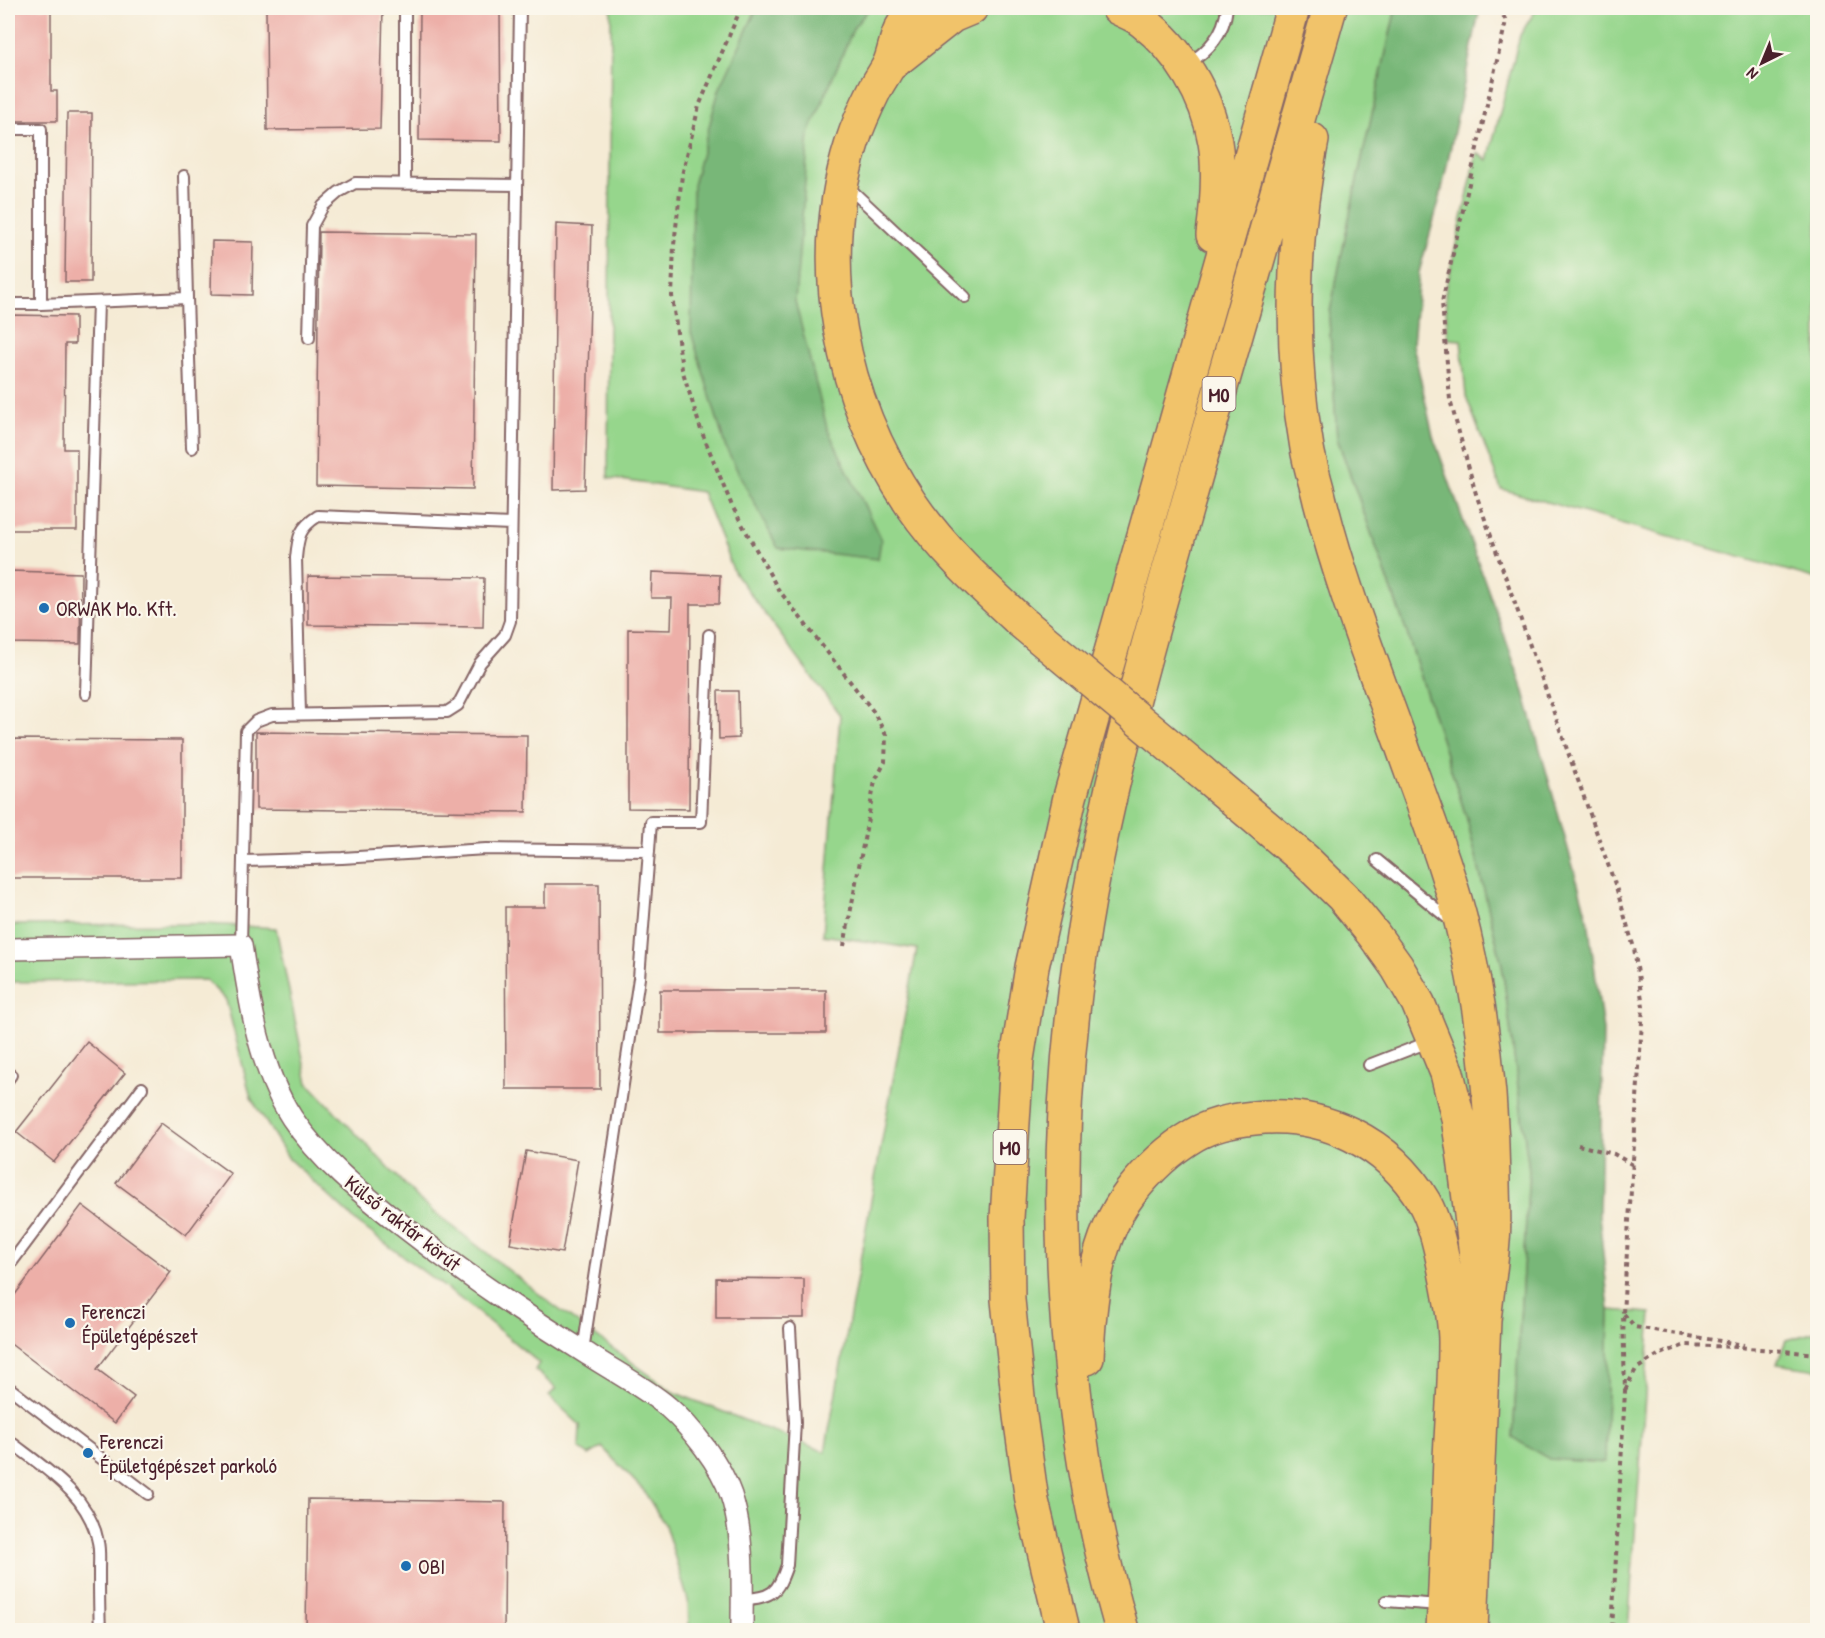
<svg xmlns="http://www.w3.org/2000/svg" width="1825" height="1638" font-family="'Patrick Hand',sans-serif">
<rect width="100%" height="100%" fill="#fbf7ec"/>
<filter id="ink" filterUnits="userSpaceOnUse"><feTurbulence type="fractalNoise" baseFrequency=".0167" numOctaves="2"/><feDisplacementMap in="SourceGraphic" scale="12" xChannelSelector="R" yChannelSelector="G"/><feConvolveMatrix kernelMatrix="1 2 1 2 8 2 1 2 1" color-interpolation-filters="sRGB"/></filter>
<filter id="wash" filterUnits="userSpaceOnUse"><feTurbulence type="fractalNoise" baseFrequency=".008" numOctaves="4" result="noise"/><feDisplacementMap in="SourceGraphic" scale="24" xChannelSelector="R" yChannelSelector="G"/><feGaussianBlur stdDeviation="1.35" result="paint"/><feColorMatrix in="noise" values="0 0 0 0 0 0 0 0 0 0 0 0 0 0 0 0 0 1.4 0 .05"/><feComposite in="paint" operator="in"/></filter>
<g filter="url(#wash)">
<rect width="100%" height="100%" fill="#f5ebd5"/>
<!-- green -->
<path fill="#96d68c" stroke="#707a5c" stroke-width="1.5" d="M611 8H1396L1355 189 1329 317 1337 438 1405 627 1467 819 1502 965 1529 1170 1513 1438 1605 1462 1609 1310 1651 1313 1628 1630H689L688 1600 665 1525 644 1491 602 1447 589 1455 579 1448 580 1425 549 1396 556 1388 535 1370 539 1363 470 1306 358 1223 289 1159 251 1098 226 1000 206 980 8 982V925L205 924 276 928 308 1083 419 1200 553 1305 673 1392 825 1452 917 949 823 935 840 715 734 572 702 492 608 478Z
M1537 8H1817V579L1501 489 1466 396 1461 340 1448 339 1445 293 1477 153 1488 160 1520 35Z
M1816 1332 1817 1370 1777 1364 1786 1340Z"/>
<!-- forest -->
<path fill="#78b778" stroke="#616b52" stroke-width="1.5" d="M757 8H870L854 27 809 134 795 301 827 428 881 540 878 559 778 548 726 449 691 332 693 185 719 90Z
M1396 8H1480L1440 198 1419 272 1413 345 1433 436 1522 685 1588 920 1603 1031 1599 1215 1609 1310 1605 1463 1549 1459 1513 1438 1529 1170 1502 965 1467 819 1405 627 1337 438 1329 317 1355 189Z"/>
<g id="blocks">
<!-- building -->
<path fill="#edafa8" d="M8 8H51V91H57V121H8Z
M266 8H383L380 129 267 130Z
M420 8H500L501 141 419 140Z
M67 113H92L91 282H65Z
M556 224 592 226 585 489 553 490Z
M319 232 476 234 473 489 316 486Z
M212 241 253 242 252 295 211 294Z
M8 315 75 316V344H65L64 449H77V530H8Z
M8 571 81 573 80 644 8 643Z
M652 572 720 575 719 604H690L689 809 628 808V629L671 630 672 598H651Z
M308 576 484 578 483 627 308 625Z
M718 691H738L739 738 719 739Z
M256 732 527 735 526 812 256 809Z
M8 739 182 740V878H8Z
M545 884H599L600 1089H506L505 907H545Z
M660 990H826V1033H660Z
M87 1042 125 1073 54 1162 16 1132Z
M161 1123 231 1174 186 1235 116 1183Z
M526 1151 578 1160 562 1253 510 1244Z
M82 1205 171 1272 97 1369 134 1397 115 1423 8 1342V1304Z
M716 1278 804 1279V1318H716Z
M308 1499 505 1502 504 1630H306Z"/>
</g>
</g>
<g filter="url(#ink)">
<use href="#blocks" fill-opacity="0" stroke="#866666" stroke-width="1.5"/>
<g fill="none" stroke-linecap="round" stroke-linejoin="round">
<!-- service casing -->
<g stroke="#866666" stroke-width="14">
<path id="service" d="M1188 64C1209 50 1224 34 1227 8
M8 129H41V304L187 298 192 448
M184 176 187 298
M405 184V8
M847 186 965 297
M8 304H41
M309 338 312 226 323 206 339 192 355 183 517 185
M86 694 98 302
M300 714 296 558C298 537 299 528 318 516L511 524
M649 851 651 822H701L709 635
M1377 860 1451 921
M243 861 342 858 486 849 649 851 639 978 583 1351
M241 945 246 731 256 721 272 715 447 712 458 705 480 663 505 635 510 621 520 8
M1369 1065 1431 1041
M8 1079 11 1075
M8 1267 142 1088
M8 1387 148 1494
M8 1440C44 1468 89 1494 98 1542 100 1551 99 1561 99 1570 99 1590 99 1610 100 1630
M742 1600C772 1596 777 1595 787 1565L795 1422 790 1328
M1386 1601 1440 1605"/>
</g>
<!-- minor casing -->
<g stroke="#866666" stroke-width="24">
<path id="minor" d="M8 949 241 945C250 1004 259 1067 292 1118 320 1160 360 1192 399 1223 459 1270 523 1314 589 1355 615 1372 644 1387 668 1407 692 1428 721 1465 731 1495 745 1538 742 1586 742 1630"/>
</g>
<!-- trunk casing -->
<g stroke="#866666" stroke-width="36">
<path id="trunk" d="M915 8C910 15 904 23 900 31 895 42 894 54 889 65 885 73 879 81 875 89 866 107 858 124 852 143 813 265 841 400 911 504 941 548 980 584 1019 620
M1118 8C1126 12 1135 15 1142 21 1180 50 1207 95 1215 142 1220 172 1217 205 1213 235
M891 64 952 16 971 8
M1312 140C1292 239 1289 348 1307 448 1310 466 1316 483 1320 501 1341 584 1372 663 1401 743 1423 806 1449 869 1464 934 1483 1015 1492 1097 1493 1180 1493 1201 1495 1221 1493 1241 1491 1267 1487 1294 1484 1320
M1201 772 1304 859 1343 897 1374 935 1397 967 1418 1003 1447 1073 1458 1118 1464 1158 1484 1320 1471 1630
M1087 1358C1089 1303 1095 1239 1130 1193 1147 1171 1170 1149 1194 1135 1211 1125 1234 1120 1254 1118 1322 1110 1389 1142 1424 1202 1435 1222 1440 1245 1444 1266 1449 1291 1455 1317 1455 1342 1455 1381 1452 1419 1450 1458 1448 1515 1446 1573 1443 1630
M1063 1630 1032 1501 1020 1416 1008 1300 1007 1218 1017 1059 1032 967 1070 797 1293 8
M1122 1630C1054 1391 1046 1139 1090 894 1117 746 1160 602 1201 457 1244 307 1286 157 1330 8"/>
</g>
<!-- path -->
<path stroke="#866666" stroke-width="4" stroke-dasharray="4.5 4.5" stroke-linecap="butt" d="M741 8 699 106 682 175 674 245 672 296 682 369 701 430 732 506 778 589 873 711 886 735 885 762 875 781 844 946
M1499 8 1506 21 1442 302 1450 400 1476 494 1616 887 1634 948 1643 1006 1623 1313 1625 1391 1612 1630
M1578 1145 1614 1154 1633 1165
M1624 1314 1635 1327 1744 1345
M1625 1390 1636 1369 1658 1355 1685 1345 1737 1347 1818 1354"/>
<!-- service -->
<use href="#service" stroke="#fff" stroke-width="10"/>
<!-- minor -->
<use href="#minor" stroke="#fff" stroke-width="21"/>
<!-- trunk -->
<use href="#trunk" stroke="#f1c36a" stroke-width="33"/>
<!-- trunk-bridge casing -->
<g stroke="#866666" stroke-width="36" stroke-linecap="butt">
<path id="trunk-bridge" d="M1019 620 1201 772"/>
</g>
<!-- trunk-bridge -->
<use href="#trunk-bridge" stroke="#f1c36a" stroke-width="33"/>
</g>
</g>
<!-- markers -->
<g fill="#1f6fb2" stroke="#fbf7ec" stroke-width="2">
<circle cx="44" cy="608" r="6"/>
<circle cx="70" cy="1323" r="6"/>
<circle cx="88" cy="1453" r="6"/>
<circle cx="406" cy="1566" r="6"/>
</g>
<g text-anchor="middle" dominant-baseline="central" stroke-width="4.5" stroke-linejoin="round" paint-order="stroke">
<!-- shield labels -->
<g fill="#fbf7ec" stroke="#7f6065" stroke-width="1.5">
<rect x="1202.5" y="377" width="33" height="34" rx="4.5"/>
<rect x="993.5" y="1130" width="33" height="34" rx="4.5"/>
</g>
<g font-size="20" font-weight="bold" fill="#4a1f2b">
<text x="1219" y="394">M0</text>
<text x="1010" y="1147">M0</text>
</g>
<!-- poi labels -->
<g font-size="21" fill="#4a1f2b" stroke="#fbf7ec" text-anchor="start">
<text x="56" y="608">ORWAK Mo. Kft.</text>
<text x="82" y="1311">Ferenczi<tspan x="82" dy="24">Épületgépészet</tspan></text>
<text x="100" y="1441">Ferenczi<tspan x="100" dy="24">Épületgépészet parkoló</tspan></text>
<text x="418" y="1566">OBI</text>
</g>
<!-- street labels -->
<g font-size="21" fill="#4a1f2b" stroke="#fbf7ec">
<text transform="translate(403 1223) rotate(38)">Külső raktár körút</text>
</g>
</g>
<!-- margin -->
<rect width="1825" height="1638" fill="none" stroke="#fbf7ec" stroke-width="30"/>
<!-- north arrow -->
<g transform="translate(1762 63) rotate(223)" stroke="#fbf7ec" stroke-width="4.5" paint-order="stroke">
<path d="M0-4.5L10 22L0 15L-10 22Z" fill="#4a1f2b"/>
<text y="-9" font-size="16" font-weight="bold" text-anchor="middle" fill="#4a1f2b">N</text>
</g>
</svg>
